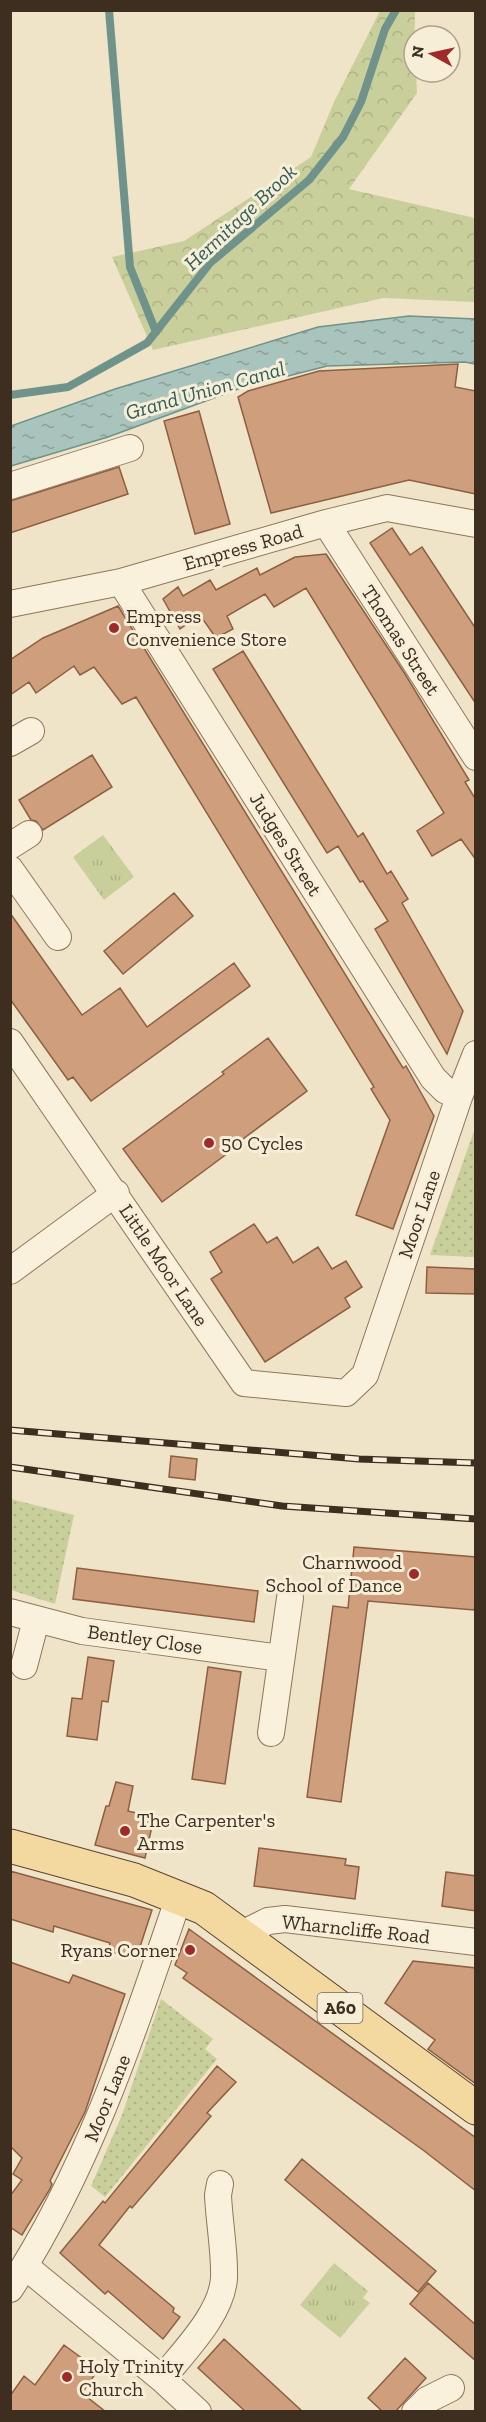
<svg xmlns="http://www.w3.org/2000/svg" width="486" height="2422" font-family="'Zilla Slab',serif">
<defs>
<pattern id="grass-dots" width="8" height="8" patternUnits="userSpaceOnUse" patternTransform="scale(1.5)"><rect width="8" height="8" fill="#c9cf9b"/><path d="M2 2h.1M6 6h.1" fill="none" stroke="#aeb285" stroke-width="1.8" stroke-linecap="round"/></pattern>
<pattern id="forest-crowns" width="20" height="18" patternUnits="userSpaceOnUse" patternTransform="scale(1.5)"><rect width="20" height="18" fill="#c9cf9b"/><path d="M2 6a3 3 0 1 1 6 0M12 15a3 3 0 1 1 6 0" fill="none" stroke="#aeb285"/></pattern>
<pattern id="park-tufts" width="24" height="20" patternUnits="userSpaceOnUse" patternTransform="scale(1.5)"><rect width="24" height="20" fill="#c9cf9b"/><path d="M3 7l-1-3M5 7V3M7 7l1-3M15 17l-1-3M17 17v-4M19 17l1-3" fill="none" stroke="#aeb285"/></pattern>
<pattern id="water-ripples" width="26" height="14" patternUnits="userSpaceOnUse" patternTransform="scale(1.5)"><rect width="26" height="14" fill="#a9c4bc"/><path d="M2 4q2-2 4 0t4 0M15 11q2-2 4 0t4 0" fill="none" stroke="#8ba098"/></pattern>
</defs>
<rect width="100%" height="100%" fill="#f0e4c8"/>
<!-- grass -->
<path fill="url(#grass-dots)" d="M475 1128V1257L430 1255Z
M11 1499 74 1515 55 1604 11 1590Z
M161 1999 213 2039 205 2049 217 2059 105 2197 91 2186 122 2115Z"/>
<!-- forest -->
<path fill="url(#forest-crowns)" d="M380 11H415L414 72H416L417 93 349 189 475 218V302L383 298 153 350 112 257 184 241 311 157 334 102Z"/>
<!-- park -->
<path fill="url(#park-tufts)" d="M103 835 134 877 104 900 73 857Z
M334 2263 368 2291 363 2298 370 2303 340 2338 300 2305Z"/>
<!-- water -->
<path fill="url(#water-ripples)" stroke="#6f938a" stroke-width="1.5" d="M409 316 475 319V364L465 362 327 366 241 388 108 437 11 466V426L115 389 318 327Z"/>
<g fill="none" stroke-linecap="round" stroke-linejoin="round">
<!-- stream -->
<path stroke="#6f938a" stroke-width="8" d="M109 10 130 267 156 332
M10 395 68 387 147 343 210 263 309 180 343 137 361 102 385 29 396 10"/>
</g>
<!-- building -->
<path fill="#cf9f7d" stroke="#8d5f41" stroke-width="1.5" d="M458 364 455 387 476 391V494L409 480 271 513 238 397 248 391 319 371Z
M199 411 230 524 195 534 164 421Z
M119 467 128 494 10 533V501Z
M392 528 410 555 422 547 476 629V704L370 543Z
M326 554 405 674 469 780 465 782 476 800V860L461 839 432 856 417 831 444 813 306 588 274 607 265 594 227 616 233 629 216 638 200 615 180 629 163 599 178 587 183 596 210 580 216 590 257 568 260 575 295 557Z
M118 606 403 1068 406 1066 434 1116 393 1229 356 1215 390 1120 371 1089 374 1087 136 697 122 704 94 667 80 675 74 666 36 693 29 682 10 695V660L43 638Z
M243 651 358 837 363 833 387 874 391 871 408 899 402 903 463 1011 447 1054 375 929 388 921 363 881 360 882 338 846 327 853 213 669Z
M92 755 112 787 43 830 36 821 31 820 19 800Z
M174 893 193 916 123 974 104 951Z
M10 913 82 1015 120 988 147 1027 234 963 250 986 91 1101 73 1077 68 1080 10 999Z
M268 1038 307 1091 235 1145 236 1147 162 1202 123 1149 224 1074 222 1072Z
M254 1224 267 1243 277 1237 293 1263 318 1247 332 1269 346 1261 362 1287 345 1298 350 1307 265 1362 211 1279 222 1272 210 1252Z
M427 1267 476 1269V1294L426 1293Z
M171 1456 197 1459 195 1480 169 1477Z
M354 1547 476 1557V1603L474 1610 368 1601 341 1802 307 1797 333 1606 348 1608Z
M77 1568 258 1591 254 1622 73 1599Z
M88 1657 114 1661 108 1702 102 1701 97 1740 67 1736 72 1698 82 1699Z
M208 1667 241 1672 225 1784 192 1779Z
M116 1782 133 1786 128 1811 154 1817 145 1858 95 1845 106 1806H109Z
M259 1848 346 1859 345 1865 359 1867 355 1899 254 1886Z
M10 1871 152 1910 136 1959 108 1951 110 1943 54 1926 53 1932 10 1919Z
M446 1872 476 1876V1911L442 1906Z
M189 1929 476 2138V2191L423 2150 183 1978 187 1973 175 1965Z
M413 1961 476 1968V2084L428 2049 435 2040 385 2003Z
M10 1962 69 1983 73 1975 125 1994 85 2112 50 2181 52 2184 50 2189 22 2235 10 2227V2196L22 2180 13 2174 22 2158 10 2146Z
M217 2066 236 2082 207 2113 211 2116 132 2208 130 2206 99 2245 174 2308 173 2312 180 2317 163 2339 108 2291 105 2294 60 2253 103 2201 105 2203Z
M302 2159 436 2271 418 2292 285 2180Z
M428 2283 476 2325V2361L410 2304Z
M224 2339 303 2412H246L198 2368Z
M64 2345 98 2370 82 2393 106 2412H10V2396L24 2376 35 2385Z
M405 2358 426 2378 395 2412H383L368 2398Z"/>
<g fill="none" stroke-linecap="round" stroke-linejoin="round">
<!-- minor casing -->
<g stroke="#8d765c" stroke-width="28">
<path id="minor" d="M10 486 130 448
M326 523 476 757
M121 582 433 1078 445 1090 459 1097
M10 604 121 582 326 523 387 508 476 524
M10 743 31 731
M10 846 29 834
M10 869 58 937
M10 1042 244 1383 346 1393 365 1375 459 1097 476 1054
M10 1271 116 1193
M10 1612 82 1631 281 1658
M24 1666 36 1620
M271 1733 290 1598
M240 1935 268 1921 285 1919 476 1942
M25 2266 162 2379 198 2412
M10 2289C89 2168 133 2032 179 1897
M162 2379C183 2352 222 2314 224 2278 225 2252 219 2221 218 2195L220 2184
M415 2412 427 2400 451 2388"/>
</g>
<!-- major casing -->
<g stroke="#5b4430" stroke-width="35">
<path id="major" d="M10 1846 134 1880 204 1908 476 2108"/>
</g>
<!-- minor -->
<use href="#minor" stroke="#faf1dc" stroke-width="26"/>
<!-- major -->
<use href="#major" stroke="#f3d9a0" stroke-width="33"/>
<!-- rail casing -->
<g stroke="#3d2e20" stroke-width="7">
<path id="rail" d="M10 1430 359 1459 476 1463
M10 1467 282 1506 476 1519"/>
</g>
<!-- rail -->
<use href="#rail" stroke="#f7eed8" stroke-width="4.5" stroke-dasharray="14" stroke-linecap="butt"/>
</g>
<!-- markers -->
<g fill="#9e2a2b" stroke="#f7eed8" stroke-width="2">
<circle cx="114" cy="628" r="6"/>
<circle cx="209" cy="1143" r="6"/>
<circle cx="414" cy="1574" r="6"/>
<circle cx="125" cy="1831" r="6"/>
<circle cx="190" cy="1950" r="6"/>
<circle cx="67" cy="2377" r="6"/>
</g>
<g text-anchor="middle" dominant-baseline="central" stroke-width="6" stroke-linejoin="round" paint-order="stroke">
<!-- shield labels -->
<rect fill="#f7eed8" stroke="#756857" stroke-width="1.5" x="317.5" y="1993" width="45" height="30" rx="4.5"/>
<g font-size="18" font-weight="bold" fill="#3d2e20">
<text x="340" y="2008">A60</text>
</g>
<!-- street labels -->
<g font-size="20" fill="#3d2e20" stroke="#f7eed8">
<text transform="translate(243 547) rotate(-16)">Empress Road</text>
<text transform="translate(401 640) rotate(57)">Thomas Street</text>
<text transform="translate(286 844) rotate(58)">Judges Street</text>
<text transform="translate(419 1214) rotate(-71)">Moor Lane</text>
<text transform="translate(164 1265) rotate(56)">Little Moor Lane</text>
<text transform="translate(145 1639) rotate(8)">Bentley Close</text>
<text transform="translate(356 1929) rotate(6)">Wharncliffe Road</text>
<text transform="translate(107 2098) rotate(-68)">Moor Lane</text>
</g>
<!-- poi labels -->
<g font-size="20" fill="#3d2e20" stroke="#f7eed8" text-anchor="start">
<text x="126" y="616">Empress<tspan x="126" dy="23">Convenience Store</tspan></text>
<text x="221" y="1143">50 Cycles</text>
<text x="402" y="1562" text-anchor="end">Charnwood<tspan x="402" dy="23">School of Dance</tspan></text>
<text x="137" y="1820">The Carpenter's<tspan x="137" dy="23">Arms</tspan></text>
<text x="178" y="1950" text-anchor="end">Ryans Corner</text>
<text x="79" y="2366">Holy Trinity<tspan x="79" dy="23">Church</tspan></text>
</g>
<!-- water labels -->
<g font-size="21" font-style="italic" fill="#2f5d5a" stroke="#f7eed8">
<text transform="translate(240 217) rotate(-43)">Hermitage Brook</text>
<text transform="translate(205 390) rotate(-16)">Grand Union Canal</text>
</g>
</g>
<!-- border -->
<rect width="486" height="2422" fill="none" stroke="#3d2e20" stroke-width="24"/>
<!-- north arrow -->
<g transform="translate(432 54) rotate(278)"><circle r="28" fill="#f7eed8" stroke="#ada18e" stroke-width="1.5"/>
<path d="M0-4.5L10 22L0 15L-10 22Z" fill="#9e2a2b"/>
<text y="-9" font-size="16" font-weight="bold" text-anchor="middle" fill="#3d2e20">N</text>
</g>
</svg>
